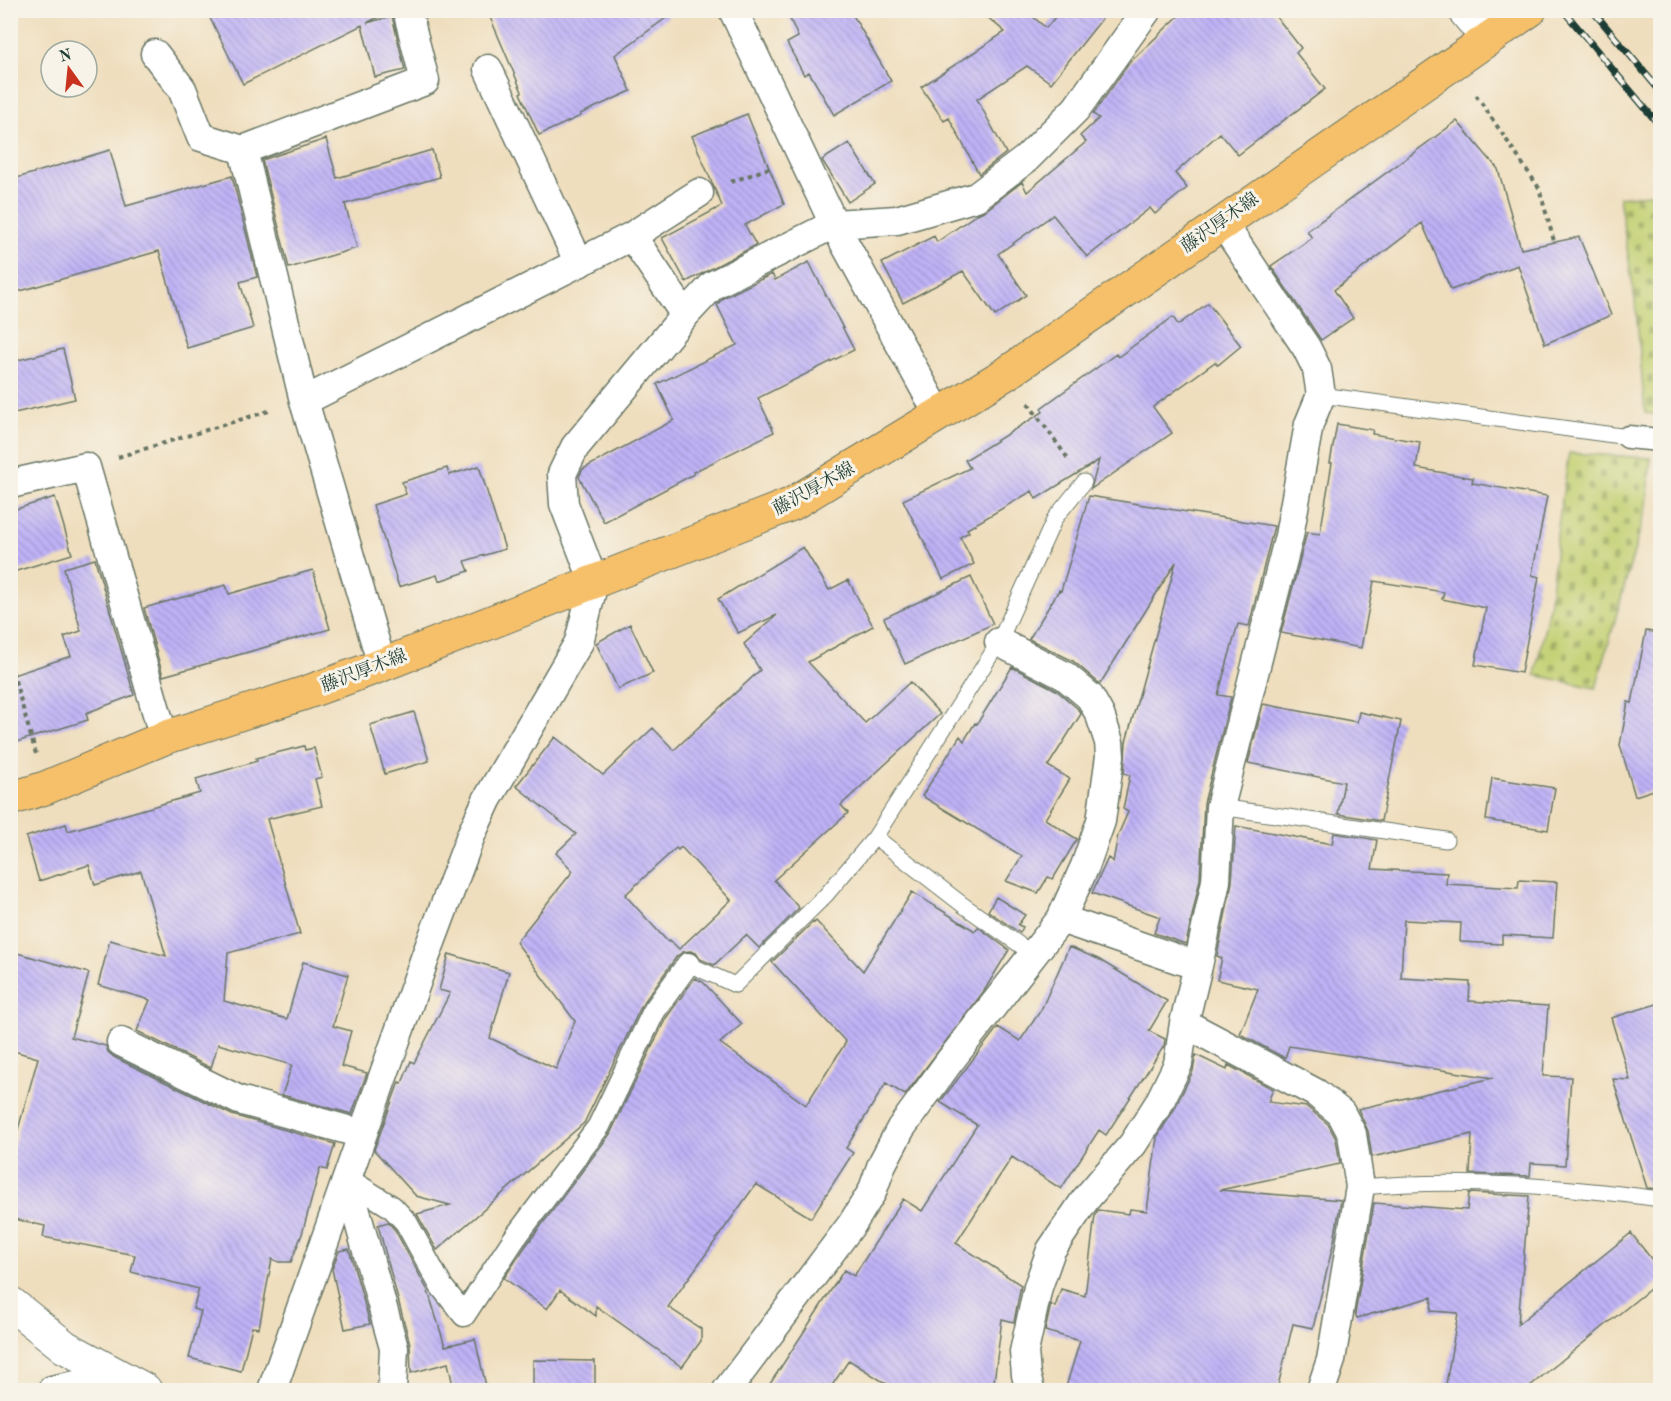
<svg xmlns="http://www.w3.org/2000/svg" width="1671" height="1401" font-family="'Old Standard TT','Noto Serif JP',serif">
<defs>
<pattern id="cemetery-stones" width="16" height="16" patternUnits="userSpaceOnUse" patternTransform="scale(1.5)"><rect width="16" height="16" fill="#c3d072"/><path d="M2 7V4a2 2 0 0 1 4 0v3zM10 15v-3a2 2 0 0 1 4 0v3z" fill="#9eaa5e"/></pattern>
<pattern id="building-back-hatch" width="6" height="6" patternUnits="userSpaceOnUse" patternTransform="scale(1.5)"><rect width="6" height="6" fill="#bfb2f7"/><path d="M-1 5l2 2M0 0l6 6M5-1l2 2" fill="none" stroke="#9b92c9"/></pattern>
</defs>
<rect width="100%" height="100%" fill="#f7f3e8"/>
<filter id="ink" filterUnits="userSpaceOnUse"><feTurbulence type="fractalNoise" baseFrequency=".0167" numOctaves="2"/><feDisplacementMap in="SourceGraphic" scale="12" xChannelSelector="R" yChannelSelector="G"/><feConvolveMatrix kernelMatrix="1 2 1 2 8 2 1 2 1" color-interpolation-filters="sRGB"/></filter>
<filter id="wash" filterUnits="userSpaceOnUse"><feTurbulence type="fractalNoise" baseFrequency=".008" numOctaves="4" result="noise"/><feDisplacementMap in="SourceGraphic" scale="24" xChannelSelector="R" yChannelSelector="G"/><feGaussianBlur stdDeviation="1.35" result="paint"/><feColorMatrix in="noise" values="0 0 0 0 0 0 0 0 0 0 0 0 0 0 0 0 0 1.4 0 .05"/><feComposite in="paint" operator="in"/></filter>
<g filter="url(#wash)">
<rect width="100%" height="100%" fill="#efdebd"/>
<!-- cemetery -->
<path fill="url(#cemetery-stones)" stroke="#718653" stroke-width="1.5" d="M1659 193 1660 196V415L1645 413 1636 306 1619 197Z
M1569 453 1651 458 1647 505 1596 688 1535 675 1550 602 1558 527Z"/>
<g id="blocks">
<!-- building -->
<path fill="url(#building-back-hatch)" fill-rule="evenodd" d="M206 10H391L367 23 392 16 405 70 375 77 362 25 243 84Z
M487 10H677L615 55 631 91 580 114 581 116 539 135 520 93 522 92Z
M786 10H850L891 81 834 115 809 72 804 75 787 43 798 37Z
M979 10H1025L1046 28 1061 10H1109L1051 83 1027 66 977 99 1006 153 979 174 949 118 944 121 921 87 1005 32Z
M1185 10H1271L1301 48 1296 53 1325 89 1238 155 1220 133 1175 173 1187 188 1155 214 1150 208 1087 257 1053 215 998 254 1026 295 995 316 963 271 903 303 882 263 934 236 937 242 977 214 986 210 1022 182 1027 192 1086 142 1080 136 1099 118 1093 114 1130 62Z
M747 114 784 204 745 225 756 245 686 282 662 238 722 206 692 136Z
M1457 121 1498 169 1521 249 1579 237 1611 315 1545 344 1518 265 1451 290 1422 223 1334 290 1353 318 1321 340 1271 266 1312 238 1307 231Z
M326 139 337 178 432 150 440 177 345 204 357 248 289 268 262 160Z
M849 143 875 184 848 202 822 160Z
M110 150 126 206 232 176 257 277 240 282 253 328 187 348 159 251 10 294V180Z
M809 262 854 350 758 398 774 432 693 472 694 474 604 522 579 477 583 469 674 420 657 384 737 345 717 305 723 298 772 274 775 280Z
M1208 303 1241 346 1218 365 1215 362 1153 407 1172 433 1091 489 1099 460 1036 499 1032 491 967 529 969 532 960 537 974 564 943 579 903 500 970 468 965 460 1043 412 1041 408 1116 354 1118 357 1173 317 1178 325Z
M63 349 75 399 10 414V362Z
M1337 424 1373 430 1372 434 1420 442 1416 468 1473 478 1472 483 1547 496 1532 575 1539 577 1521 673 1475 665 1486 608 1442 599 1444 592 1374 581 1361 648 1281 633 1307 532 1320 534 1332 463H1330Z
M479 466 505 549 465 561 469 571 439 581 437 575 399 587 373 505 406 494 402 482 447 468 449 475Z
M1089 496 1274 526 1249 626 1238 624 1218 695 1231 697 1204 803 1200 879 1186 944 1154 933 1160 917 1092 893 1108 858 1113 862 1118 835 1128 812 1123 809 1130 775 1124 773 1126 742 1176 562 1100 684 1073 661 1029 639 1059 590 1061 591Z
M55 497 72 554 10 573V511Z
M803 547 829 590 848 580 873 626 808 662 865 723 910 682 940 714 841 805 848 813 774 880 799 908 759 948 746 935 714 965 700 959 696 953 690 951 683 952 677 956 642 1005 584 1123 437 1250 417 1214 450 1205 416 1196 374 1150 399 1082 402 1083 411 1061 414 1063 450 993 439 990 449 954 509 972 490 1038 556 1069 575 1021 516 942 573 871 556 853 576 834 516 786 555 737 603 775 653 728 674 750 760 670 744 644 777 615 738 633 718 599ZM681 847 731 900 679 949 670 940 668 942 625 895 676 848 678 850Z
M95 559 134 695 86 713 88 720 10 744V676L71 656 64 637 81 631 64 568Z
M313 570 330 629 163 676 144 608 226 585 229 594Z
M971 577 993 624 905 664 884 618Z
M630 624 653 673 618 689 596 643Z
M1646 631 1660 633V788L1635 796 1620 745 1628 702 1632 703Z
M1012 667 1056 690 1077 708 1081 714 1048 766 1070 779 1045 819 1077 839 1053 879 1048 877 1038 893 1006 881 1022 856 922 796 960 736 964 741 975 723 977 724Z
M1263 704 1357 722 1359 712 1401 721 1381 821 1338 814 1344 782 1248 763Z
M414 712 429 761 385 774 370 725Z
M304 746 305 750 314 748 322 777 315 779 322 806 267 819 300 934 228 953 224 1001 287 1019 303 962 348 975 333 1026 351 1031 341 1066 367 1073 352 1114 282 1095 292 1065 218 1044 211 1068 137 1031 150 1000 98 985 110 940 166 956 141 871 95 885 89 865 39 881 26 837 66 824 68 831 200 793 196 779 257 761 256 758Z
M1492 778 1555 788 1548 830 1486 820Z
M1236 826 1332 844 1334 833 1377 840 1372 869 1447 873 1446 884 1518 888 1519 880 1557 882 1553 938 1502 935V944L1460 942 1461 923 1404 920 1401 978 1470 982 1469 1001 1548 1006 1543 1076 1571 1077 1565 1165 1531 1163 1530 1176 1470 1174 1472 1134 1372 1157 1368 1131 1358 1109 1493 1078 1289 1046 1285 1058 1240 1034 1258 989 1217 980 1222 958 1217 956 1232 882Z
M912 892 975 931 978 927 1009 950 984 991 905 1095 886 1083 846 1148 853 1153 811 1218 756 1184 668 1307 701 1329V1341L682 1367 596 1306V1316L560 1290 547 1309 504 1278 525 1247 610 1134 666 1018 695 978 703 982 742 1024 720 1043 806 1105 846 1042 772 962 813 922 814 923 816 921 863 971Z
M996 897 1025 915 1018 925 1023 927 1020 933 988 911Z
M1069 947 1098 959 1167 1001 1149 1031 1165 1039 1164 1046 1106 1135 1099 1130 1061 1189 1012 1157 956 1243 1021 1285 1014 1322 1002 1319 993 1390H896L849 1360 829 1390H766L844 1270 854 1276 903 1199 922 1211 977 1125 940 1102 998 1027 1020 1041 1041 1010Z
M10 951 89 973 71 1037 106 1046 108 1052 114 1057 232 1115 335 1144 327 1170 320 1168 302 1234 291 1262H279L272 1259 259 1328 252 1327 241 1371 189 1358 201 1311 193 1309 199 1289 131 1272 135 1255 43 1237 45 1226 10 1218V1158L38 1058 10 1050Z
M1660 1003V1189L1647 1188 1613 1079 1630 1080 1611 1018Z
M1196 1055 1227 1070 1228 1065 1273 1089 1268 1102 1307 1107 1328 1124 1336 1139 1340 1164 1220 1190 1341 1200 1334 1241 1313 1328 1293 1324 1277 1390H1065L1080 1341 1045 1331 1051 1304 1055 1307 1061 1289 1085 1296 1095 1215 1098 1210 1129 1214 1130 1209 1147 1211 1157 1137 1174 1110 1193 1071Z
M1469 1193 1529 1196 1518 1324 1631 1233 1660 1270V1281L1525 1390H1445L1458 1313 1431 1311 1432 1297 1357 1318 1355 1314 1374 1203 1467 1210Z
M388 1222 395 1230 428 1291 445 1346 475 1339 487 1390H454L448 1363 411 1373 410 1344 378 1225Z
M349 1249 370 1324 345 1329 332 1269 339 1251Z
M533 1360 595 1361V1390H533Z"/>
</g>
</g>
<g filter="url(#ink)">
<use href="#blocks" fill-opacity="0" stroke="#687564" stroke-width="1.5"/>
<g fill="none" stroke-linecap="round" stroke-linejoin="round">
<!-- service casing -->
<g stroke="#687564" stroke-width="17">
<path id="service" d="M1321 395 1628 437
M1220 807 1446 840
M875 837 963 905 1034 955
M688 964 735 985 826 895 875 837 999 642 1055 518 1084 482
M1360 1187C1460 1178 1561 1186 1660 1199"/>
</g>
<!-- pedestrian casing -->
<g stroke="#687564" stroke-width="25">
<path id="pedestrian" d="M1628 437 1660 440
M347 1179 392 1207 406 1222 441 1286 464 1315 514 1239 599 1126 654 1011 688 964"/>
</g>
<!-- minor casing -->
<g stroke="#687564" stroke-width="31">
<path id="minor" d="M733 10 834 224 939 415
M155 54 182 89 201 137 243 150 304 401 382 665
M488 69 579 263
M243 150 425 81 407 10
M632 236 685 315
M304 401 632 236 699 193
M10 484 86 467 164 738
M1061 919 1198 966
M1184 1023 1316 1093 1341 1113 1352 1134 1360 1187 1331 1360 1321 1390
M121 1042 239 1100 362 1134
M347 1179 394 1348 392 1390
M52 1390 119 1376
M272 1390 425 958 471 835 487 800 579 642 594 582 564 504 562 474 575 447 685 315 713 285 834 224 897 220 976 197 1026 159 1076 109 1147 10
M727 1390 852 1224 872 1192 882 1164 901 1128 949 1062 1061 919 1085 866 1101 821 1110 756 1109 742 1100 715 1090 697 1065 676 999 642
M1030 1390 1026 1375 1024 1352 1038 1287 1051 1250 1085 1200 1133 1144 1159 1103 1178 1064 1184 1023 1198 966 1216 881 1220 807 1289 536 1309 424 1321 395 1317 369 1306 347 1222 222"/>
</g>
<!-- tertiary casing -->
<g stroke="#687564" stroke-width="35">
<path id="tertiary" d="M1464 10 1488 39
M10 1303 65 1347 145 1390"/>
</g>
<!-- primary casing -->
<g stroke="#687564" stroke-width="35">
<path id="primary" d="M10 799 45 788 164 738 305 693 382 665 792 504 1007 373 1530 10"/>
</g>
<!-- path -->
<path stroke="#687564" stroke-width="4" stroke-dasharray="4.5 4.5" stroke-linecap="butt" d="M1476 95 1539 188 1554 241
M731 182 772 167
M1028 403 1069 460
M118 457 272 410
M10 663 36 754"/>
<!-- service -->
<use href="#service" stroke="#fff" stroke-width="15"/>
<!-- pedestrian -->
<use href="#pedestrian" stroke="#fff" stroke-width="22"/>
<!-- minor -->
<use href="#minor" stroke="#fff" stroke-width="28"/>
<!-- tertiary -->
<use href="#tertiary" stroke="#fff" stroke-width="33"/>
<!-- primary -->
<use href="#primary" stroke="#f6c06b" stroke-width="33"/>
<!-- rail casing -->
<g stroke="#1f3d34" stroke-width="7">
<path id="rail" d="M1563 10 1660 126
M1592 10 1660 91"/>
</g>
<!-- rail -->
<use href="#rail" stroke="#f7f3e8" stroke-width="4.5" stroke-dasharray="14" stroke-linecap="butt"/>
</g>
</g>
<g text-anchor="middle" dominant-baseline="central" stroke-width="6" stroke-linejoin="round" paint-order="stroke">
<!-- street labels -->
<g font-size="18" fill="#1f3d34" stroke="#f7f3e8">
<text transform="translate(1220 223) rotate(-35)">藤沢厚木線</text>
<text transform="translate(814 489) rotate(-29)">藤沢厚木線</text>
<text transform="translate(364 671) rotate(-21)">藤沢厚木線</text>
</g>
</g>
<!-- margin -->
<rect width="1671" height="1401" fill="none" stroke="#f7f3e8" stroke-width="36"/>
<!-- north arrow -->
<g transform="translate(69 69) rotate(345)"><circle r="28" fill="#f7f3e8" stroke="#a1aaa0" stroke-width="1.5"/>
<path d="M0-4.5L10 22L0 15L-10 22Z" fill="#c8321e"/>
<text y="-9" font-size="16" font-weight="bold" text-anchor="middle" fill="#1f3d34">N</text>
</g>
</svg>
